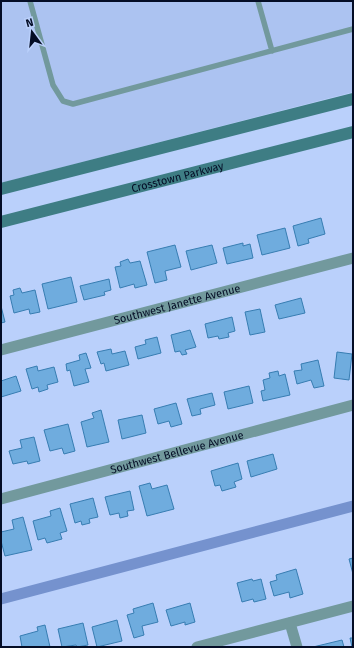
<svg xmlns="http://www.w3.org/2000/svg" width="354" height="648" font-family="'Fira Sans',sans-serif">
<rect width="100%" height="100%" fill="#bad0fb"/>
<!-- built -->
<path fill="#acc3f1" d="M1 1H353V92L1 183Z"/>
<g fill="none" stroke-linecap="round" stroke-linejoin="round">
<!-- canal -->
<path stroke="#7592ce" stroke-width="11" d="M1 599 353 506"/>
</g>
<!-- building -->
<path fill="#6facde" stroke="#377db2" d="M321 218 325 234 308 239 309 243 298 246 293 226Z
M285 228 290 248 262 255 257 235Z
M243 243V246L250 244 253 258 227 264 223 248Z
M175 245 181 267 165 271 167 280 155 283 147 252Z
M212 245 217 263 191 270 186 251Z
M128 259 130 263 140 261 147 285 135 288 134 284 120 288 115 267 121 266 120 262Z
M71 277 77 302 48 309 42 284Z
M109 279 111 290 104 292 105 295 84 300 80 286Z
M20 288 22 293 35 290 40 312 30 314 29 309 14 313 10 296 14 295 13 290Z
M301 298 305 313 279 319 275 305Z
M1 306 5 322 1 323Z
M260 309 265 332 250 335 245 312Z
M232 317 235 331 228 333 229 337 219 339 218 336 208 338 205 324Z
M190 330 196 347 185 350 187 354 182 355 180 351 175 352 171 335Z
M157 337 161 353 138 359 135 347 146 344 145 340Z
M111 349 112 354 125 351 129 365 106 371 104 363 101 364 97 352Z
M337 352 352 354 349 380 334 378Z
M86 353 91 368 85 369 89 382 74 386 70 370 67 371 66 364 80 360 79 355Z
M318 360 324 386 314 388 311 380 297 384 294 371 302 370 301 364Z
M37 366 38 371 54 367 58 382 47 385 48 389 39 392 38 387 32 389 26 369Z
M278 371 279 376 285 374 290 395 263 401 261 391 265 390 263 380 270 378 269 373Z
M16 376 21 391 1 397V381Z
M249 386 253 403 228 409 224 392Z
M212 393 215 405 200 409 201 414 192 416 187 399Z
M176 403 182 424 171 427 169 421 158 424 154 409Z
M101 410 109 442 87 447 81 422 94 418 92 413Z
M142 415 146 433 122 439 118 420Z
M68 424 75 451 64 454 62 448 50 451 44 430Z
M34 437 40 461 28 464 27 461 13 464 9 451 22 448 20 440Z
M273 454 277 469 251 477 247 461Z
M238 463 242 479 234 482 236 487 222 491 220 485 215 486 211 471Z
M150 483 152 489 167 485 174 509 147 516 139 486Z
M130 491 134 510 127 511 128 516 120 518 119 513 110 515 105 497Z
M93 498 98 517 89 519 90 523 82 525 81 521 75 523 70 504Z
M60 508 67 531 60 533 62 539 47 543 45 538 38 540 33 521 51 516 50 511Z
M23 517 32 550 5 556 1 541V532L14 529 12 520Z
M353 558V574L349 559Z
M296 569 303 594 290 598 289 592 274 596 270 582 277 580 276 575Z
M252 579 253 581 261 579 266 599 254 602 253 599 242 602 237 583Z
M153 603 158 622 142 626 144 635 134 638 127 615 134 613 133 609Z
M190 603 195 622 185 625V622L171 626 166 610Z
M117 620 122 641 97 647 92 627Z
M83 623 88 645 77 647 76 645 62 647 58 629Z
M45 625 50 647H22L20 636 38 631 37 627Z
M350 638H353V647H352Z
M342 640 344 647H313Z"/>
<g fill="none" stroke-linecap="round" stroke-linejoin="round">
<!-- service -->
<path stroke="#72999d" stroke-width="5.5" d="M30 1 53 85 63 101 73 104 353 29
M258 1 272 51"/>
<!-- minor -->
<g stroke="#72999d" stroke-width="11">
<path id="s1" d="M1 350 353 258"/>
<path id="s2" d="M1 499 353 405"/>
<path d="M290 623 297 647"/>
<path d="M197 647 353 606"/>
</g>
<!-- secondary -->
<g stroke="#3e7d84" stroke-width="12">
<path d="M1 189 353 99"/>
<path id="s3" d="M1 222 353 132"/>
</g>
</g>
<g text-anchor="middle" dominant-baseline="central" stroke-width="3" stroke-linejoin="round" paint-order="stroke">
<!-- street labels -->
<g font-size="11" fill="#040d26" stroke="#bad0fb">
<text stroke="none"><textPath href="#s3" startOffset="182">Crosstown Parkway</textPath></text>
<text stroke="none"><textPath href="#s1" startOffset="182">Southwest Janette Avenue</textPath></text>
<text stroke="none"><textPath href="#s2" startOffset="182">Southwest Bellevue Avenue</textPath></text>
</g>
</g>
<!-- border -->
<rect width="354" height="648" fill="none" stroke="#040d26" stroke-width="4"/>
<!-- north arrow -->
<g transform="translate(32 32) rotate(345)" stroke="#bad0fb" stroke-width="3" paint-order="stroke">
<path d="M0-3L7 15L0 10L-7 15Z" fill="#040d26"/>
<text y="-6" font-size="11" font-weight="bold" text-anchor="middle" fill="#040d26">N</text>
</g>
</svg>
